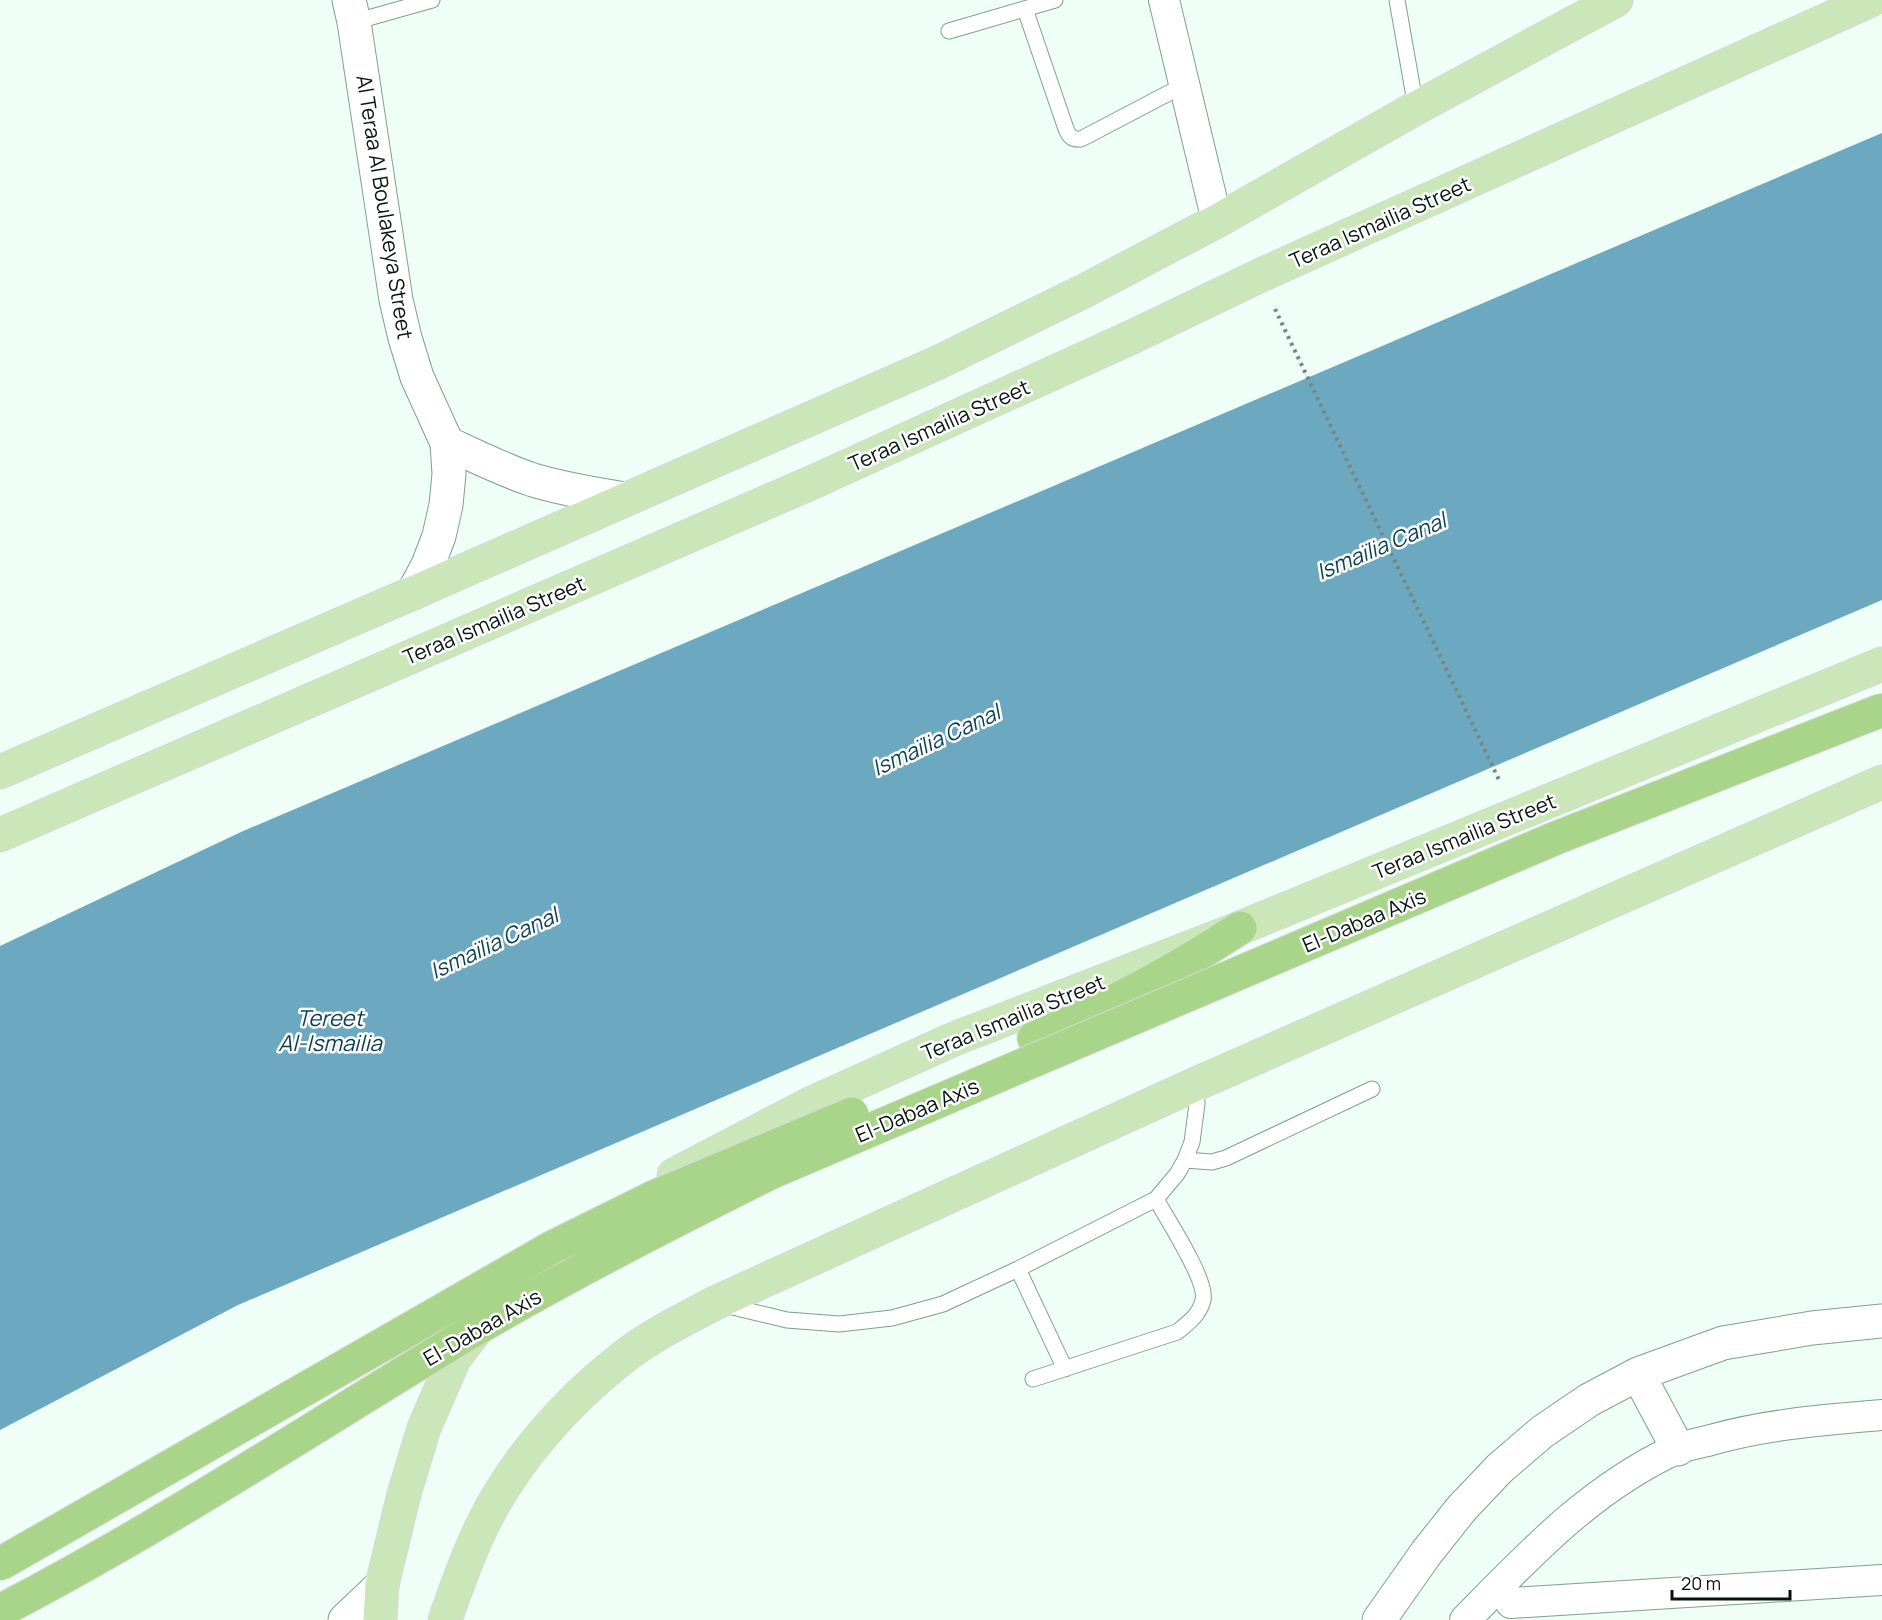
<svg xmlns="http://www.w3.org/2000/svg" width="1882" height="1620" font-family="Manrope,sans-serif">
<rect width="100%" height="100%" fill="#effef6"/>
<!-- water -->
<path fill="#6da8c1" d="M1882 133V600L238 1305 0 1430V946L241 832Z"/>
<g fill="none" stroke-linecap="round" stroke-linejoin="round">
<!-- lane casing -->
<g stroke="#7ea190" stroke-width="17">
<path id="lane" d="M1397 0 1416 108
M1025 9 1065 126C1068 135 1071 140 1081 139L1184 85
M354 22 432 0
M949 31 1055 0
M1185 1160 1212 1162 1226 1158 1372 1089
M1018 1269 1065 1369
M724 1305 787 1320 839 1324 892 1318 943 1304 1018 1269 1156 1199 1177 1174 1185 1160 1192 1142 1197 1104 1196 1084
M1033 1379 1177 1332C1188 1323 1199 1316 1203 1300 1208 1281 1167 1219 1156 1199"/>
</g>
<!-- street casing -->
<g stroke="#7ea190" stroke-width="32">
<path id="street" d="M1164 0 1217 221
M1511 1603 1882 1580
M1465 1620C1530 1554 1590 1489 1676 1449 1687 1445 1700 1443 1711 1440 1767 1424 1824 1420 1882 1415"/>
</g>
<!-- secondary casing -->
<g stroke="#7ea190" stroke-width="35">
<path id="secondary" d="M349 0 354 22 396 300 405 338 417 377 447 443 449 474 446 505 439 536 428 565 413 593
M447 443C475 456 503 470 533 480 563 489 594 494 625 499
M1638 1374 1678 1449
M345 1620 382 1585
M1379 1620 1427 1552 1462 1508 1500 1468 1542 1432 1589 1400 1638 1374 1723 1343 1812 1328 1882 1321"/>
</g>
<!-- primary casing -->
<g stroke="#d7d9d8" stroke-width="35">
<path id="primary" d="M0 772 413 593 937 363 1084 291 1217 221 1416 108 1616 0
M0 835 813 482 1132 337 1259 276 1871 0
M674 1175 810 1104 954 1039 1240 928 1882 664
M380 1620 382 1585 404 1494 424 1428 454 1359 479 1326
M445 1620C456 1588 467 1557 482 1526 513 1462 565 1403 621 1359 650 1336 683 1320 715 1303L1196 1084 1882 782"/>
</g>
<!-- highway casing -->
<g stroke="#d7d9d8" stroke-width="35">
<path id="highway" d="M1034 1038C1108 1007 1173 972 1240 928"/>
</g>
<!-- path -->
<path stroke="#788680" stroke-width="4" stroke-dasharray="3 4.5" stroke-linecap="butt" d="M1275 309 1500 782"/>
<!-- lane -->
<use href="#lane" stroke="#fff" stroke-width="15"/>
<!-- street -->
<use href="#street" stroke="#fff" stroke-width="30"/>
<!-- secondary -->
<use href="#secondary" stroke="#fff" stroke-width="33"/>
<!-- primary -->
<use href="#primary" stroke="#cbe6b8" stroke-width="33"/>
<!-- highway -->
<use href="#highway" stroke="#a8d589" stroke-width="33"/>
<!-- highway-bridge casing -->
<g stroke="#d7d9d8" stroke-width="35" stroke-linecap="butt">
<path id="highway-bridge" d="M0 1564 551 1248 654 1197 852 1114
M0 1611C160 1528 310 1429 464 1336 564 1277 668 1224 772 1172L1556 838 1882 710"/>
</g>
<!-- highway-bridge -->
<use href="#highway-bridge" stroke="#a8d589" stroke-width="33"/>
</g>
<g text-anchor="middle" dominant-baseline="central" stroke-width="5" stroke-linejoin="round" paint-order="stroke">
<!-- street labels -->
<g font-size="21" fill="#06140e" stroke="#fff">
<text transform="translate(385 207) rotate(81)">Al Teraa Al Boulakeya Street</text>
<text transform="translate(1380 222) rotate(-24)">Teraa Ismailia Street</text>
<text transform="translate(939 425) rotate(-24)">Teraa Ismailia Street</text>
<text transform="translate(494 620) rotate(-23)">Teraa Ismailia Street</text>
<text transform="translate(1464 836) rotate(-22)">Teraa Ismailia Street</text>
<text transform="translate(1364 920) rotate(-23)">El-Dabaa Axis</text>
<text transform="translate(1013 1017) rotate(-22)">Teraa Ismailia Street</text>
<text transform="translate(917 1110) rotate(-23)">El-Dabaa Axis</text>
<text transform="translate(482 1327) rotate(-30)">El-Dabaa Axis</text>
</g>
<!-- water labels -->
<g font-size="22" font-style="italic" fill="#073e50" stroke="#fff">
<text transform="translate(1381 546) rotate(-23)">Ismaïlia Canal</text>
<text transform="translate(936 740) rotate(-25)">Ismaïlia Canal</text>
<text transform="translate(494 943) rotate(-25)">Ismaïlia Canal</text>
<text x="330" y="1018">Tereet<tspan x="330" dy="25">Al-Ismailia</tspan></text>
</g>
</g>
<!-- scale -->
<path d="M1672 1590v9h118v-9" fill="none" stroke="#06140e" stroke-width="3"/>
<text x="1681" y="1590" font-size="18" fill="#06140e" stroke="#ffffff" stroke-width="4.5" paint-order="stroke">20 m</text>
</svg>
